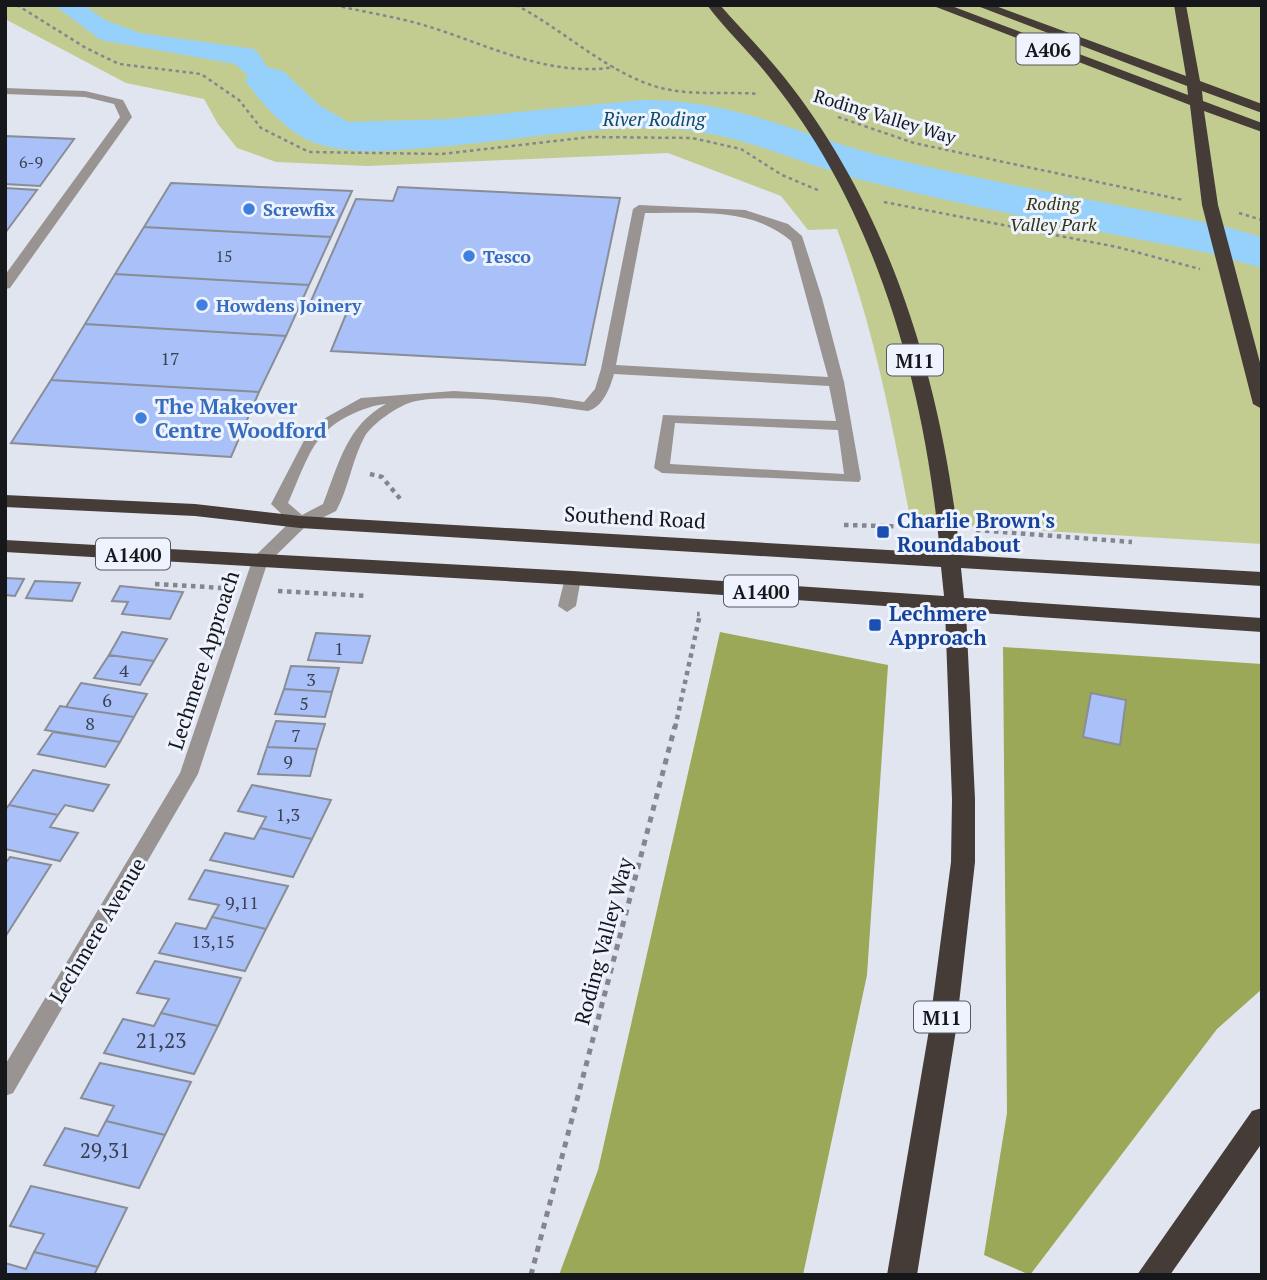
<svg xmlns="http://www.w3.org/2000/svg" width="1267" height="1280" font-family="'PT Serif',serif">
<rect width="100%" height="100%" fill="#e1e5f0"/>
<!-- green -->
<path fill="#c2cc91" d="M5 5H1262V544L911 523C892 422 873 325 837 229L808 230 781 196 668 153 367 166 276 162 237 148 218 124 204 99 126 83 5 19Z"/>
<!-- forest -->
<path fill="#9ba857" d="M720 632 888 665 867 975 803 1275H559L598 1170Z
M1003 647 1262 664V989L1217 1029 1030 1275 984 1255 1007 1113Z"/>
<!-- water -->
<path fill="#95d1fb" d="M54 5H84L105 20 140 33 254 49C263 57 265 67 274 75 294 94 316 112 341 125V145L293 126 267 92 235 64 101 40Z"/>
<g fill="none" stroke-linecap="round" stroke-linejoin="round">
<!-- river -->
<path fill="#95d1fb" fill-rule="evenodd" d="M267 67 283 71 319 105 348 122 448 119 642 100C740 100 799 136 890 158 998 184 1109 203 1219 225L1262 237V268L1209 253C1093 230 976 209 862 180 784 159 731 127 647 128 573 128 499 143 426 148 388 151 347 156 310 141 285 130 260 102 245 80L251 71Z"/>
</g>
<!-- building -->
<path fill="#a9c0f9" stroke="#898d96" stroke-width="2" d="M5 136 74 139 40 186 5 184Z
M171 183 352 191 331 237 144 227Z
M398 187 620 198 585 365 331 351 347 312 307 310 356 199 393 201Z
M5 188 37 190 5 233Z
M144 227 331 237 309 285 115 274Z
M115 274 309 285 286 336 85 324Z
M85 324 286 336 259 392 51 380Z
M51 380 259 392 231 457 11 443Z
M5 578 24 579 15 596 5 595Z
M35 581 80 583 72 601 26 598Z
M120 586 183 592 170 619 122 614 128 602 112 601Z
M122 632 167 639 154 661 109 655Z
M316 633 370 636 362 663 308 660Z
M109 655 154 661 140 685 94 678Z
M291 666 339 668 332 692 284 689Z
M81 683 147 694 134 717 66 707Z
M284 689 332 692 325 717 275 714Z
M1091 693 1126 700 1120 745 1083 737Z
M60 706 66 707 134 717 120 742 45 730Z
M276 721 325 724 317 749 267 747Z
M53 732 120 742 105 767 38 754Z
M267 747 317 749 310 776 258 774Z
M33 770 109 785 93 811 65 805 58 815 9 805Z
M252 785 331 800 312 839 260 828 266 817 238 811Z
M9 805 58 815 50 827 78 833 60 861 5 849V810Z
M260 828 312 839 293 877 210 860 225 833 254 839Z
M10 857 51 865 5 937V864Z
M205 870 288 886 266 929 212 917 219 905 189 899Z
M212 917 266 929 245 971 159 953 176 923 206 929Z
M155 961 241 978 218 1026 161 1013 169 999 137 993Z
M161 1013 218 1026 194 1074 104 1053 123 1019 154 1026Z
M100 1063 191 1082 165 1135 106 1121 114 1106 81 1098Z
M106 1121 165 1135 139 1188 44 1165 65 1128 98 1136Z
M31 1186 127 1208 98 1267 34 1252 44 1234 10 1226Z
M34 1252 98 1267 94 1275H5V1263L26 1269Z"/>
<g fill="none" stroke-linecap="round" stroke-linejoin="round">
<!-- path-far2 -->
<path stroke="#83868e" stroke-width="2.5" stroke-dasharray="3.5 3.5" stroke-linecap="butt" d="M17 5 86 48 119 64 201 74 239 100 261 128 309 152 442 154 590 137 692 138 741 149 782 175 820 191
M335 5C363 12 392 16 420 24 483 42 546 78 614 67
M516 5C562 29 602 68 651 85 685 97 724 91 759 94
M838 117 914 143 1183 200
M884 202 1117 247 1200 269
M1239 213 1262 220"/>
<!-- path-far1 -->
<path stroke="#83868e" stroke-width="4.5" stroke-dasharray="4.5 4.5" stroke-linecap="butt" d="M370 474 382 477 402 501
M844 525 919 527
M976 530 1132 542
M155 584 224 588
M278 591 367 596
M675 728 700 614H697"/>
<!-- path -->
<path stroke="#83868e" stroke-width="5" stroke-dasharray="6 6" stroke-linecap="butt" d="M531 1275 675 726"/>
<!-- lane -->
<path fill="#999492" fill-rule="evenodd" d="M5 88 85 91 123 100 132 117 10 288 5 289V275L120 117 114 104 85 97 5 94Z
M639 205 745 210 788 224 802 236 822 298 844 382 861 479 859 482 662 473 654 468 663 415 836 421 829 386 614 374C610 388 603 407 588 411 545 405 453 392 412 402 398 406 373 423 365 436 352 459 349 488 336 511L306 526 266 565H254L252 561 254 557 290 522 271 504 308 433 327 417 361 398 454 391 551 397 584 402 595 389 601 369 633 209ZM645 213C694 214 751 206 791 241L828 377 616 365ZM386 404C346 426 339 464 323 504L302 515 288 503C297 483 306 456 319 439 334 420 364 406 386 404ZM675 423 838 430 844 474 670 464Z
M573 572 581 578 576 606 567 612 558 606 565 578Z"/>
<!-- street -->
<path fill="#999492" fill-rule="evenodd" d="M260 556 268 561 198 774 13 1093 5 1096V1065L180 773 252 561Z"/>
<!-- highway -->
<path fill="#453c37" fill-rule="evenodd" d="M707 5H720C741 29 764 52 784 77 891 211 943 386 960 555L1262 572V586L961 568 964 598 1262 618V632L966 612 975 799V862L956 1030 917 1275H887L929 1030 951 862 952 799 945 610 573 585 5 552V540L573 571 944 596 941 567 300 528 195 516 5 507V495L195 504 300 516 940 553C925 388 878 214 773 82 753 55 727 32 707 5Z
M931 5H949L1188 95 1187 86 975 5H993L1186 76 1174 5H1186L1200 81 1262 104V113L1202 91 1203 101 1262 123V132L1204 111 1218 205 1262 370V409L1253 404 1202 205 1190 105Z
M1262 1108V1143L1170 1275H1137L1252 1111Z"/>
</g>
<!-- markers -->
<g fill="#3f7fe0" stroke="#eef3fd" stroke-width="2.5">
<circle cx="249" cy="209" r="7"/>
<circle cx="469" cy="256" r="7"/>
<circle cx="202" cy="305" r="7"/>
<circle cx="141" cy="418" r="7"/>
</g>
<g fill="#1a4fb4" stroke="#eef3fd" stroke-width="2.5">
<rect x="876" y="525" width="14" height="14" rx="3.5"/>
<rect x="868" y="618" width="14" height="14" rx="3.5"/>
</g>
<g text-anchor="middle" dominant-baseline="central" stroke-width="6" stroke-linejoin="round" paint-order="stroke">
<!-- far-number labels -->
<g font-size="16" fill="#3b4152">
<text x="31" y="162">6-9</text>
<text x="224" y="256">15</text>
</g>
<!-- far-street labels -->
<g font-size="18" fill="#16171b" stroke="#eef3fd">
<text transform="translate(885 116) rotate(17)">Roding Valley Way</text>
</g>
<!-- far-park labels -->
<g font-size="18" font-style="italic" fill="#313613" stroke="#eef3fd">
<text x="1053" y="203">Roding<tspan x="1053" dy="21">Valley Park</tspan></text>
</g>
<!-- far-shop labels -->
<g font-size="18" font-weight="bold" fill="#366cbe" stroke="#eef3fd" text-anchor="start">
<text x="263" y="209">Screwfix</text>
<text x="483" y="256">Tesco</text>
<text x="216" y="305">Howdens Joinery</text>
</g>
<!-- number labels -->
<g font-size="18" fill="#3b4152">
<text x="170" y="358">17</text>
<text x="339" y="648">1</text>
<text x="124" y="670">4</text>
<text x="311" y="679">3</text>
<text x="107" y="700">6</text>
<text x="304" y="703">5</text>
<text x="90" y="723">8</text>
<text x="296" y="735">7</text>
<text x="288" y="761">9</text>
<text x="288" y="814">1,3</text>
<text x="242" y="902">9,11</text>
<text x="213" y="941">13,15</text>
</g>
<!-- shield labels -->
<g fill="#eef3fd" stroke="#57595f" stroke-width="2">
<rect x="1016.5" y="33.5" width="63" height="31" rx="5"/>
<rect x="887" y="344.5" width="56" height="31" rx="5"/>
<rect x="96" y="538.5" width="74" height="31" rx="5"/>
<rect x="724" y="575.5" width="74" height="31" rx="5"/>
<rect x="914" y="1001.5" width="56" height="31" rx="5"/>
</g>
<g font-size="19" font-weight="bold" fill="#16171b">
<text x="1048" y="49">A406</text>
<text x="915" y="360">M11</text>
<text x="133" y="554">A1400</text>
<text x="761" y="591">A1400</text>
<text x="942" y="1017">M11</text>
</g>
<!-- far-water labels -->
<g font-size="19" font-style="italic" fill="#0c4b6c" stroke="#eef3fd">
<text x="654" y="118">River Roding</text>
</g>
<!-- shop labels -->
<g font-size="21" font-weight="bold" fill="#366cbe" stroke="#eef3fd" text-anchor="start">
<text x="155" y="406">The Makeover<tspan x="155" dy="24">Centre Woodford</tspan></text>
</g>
<!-- street labels -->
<g font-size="21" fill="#16171b" stroke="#eef3fd">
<text transform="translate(635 517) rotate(3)">Southend Road</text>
<text transform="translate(203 660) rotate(-72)">Lechmere Approach</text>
<text transform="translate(97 930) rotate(-59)">Lechmere Avenue</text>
<text transform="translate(603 941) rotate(-75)">Roding Valley Way</text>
</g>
<!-- transit labels -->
<g font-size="21" font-weight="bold" fill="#164399" stroke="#eef3fd" text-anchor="start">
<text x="897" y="520">Charlie Brown's<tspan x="897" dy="24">Roundabout</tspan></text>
<text x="889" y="613">Lechmere<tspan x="889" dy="24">Approach</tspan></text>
</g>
<!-- near-number labels -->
<g font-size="21" fill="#3b4152">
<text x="161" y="1040">21,23</text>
<text x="105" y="1150">29,31</text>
</g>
</g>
<!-- border -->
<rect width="1267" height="1280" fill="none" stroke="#16171b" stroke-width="14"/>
</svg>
